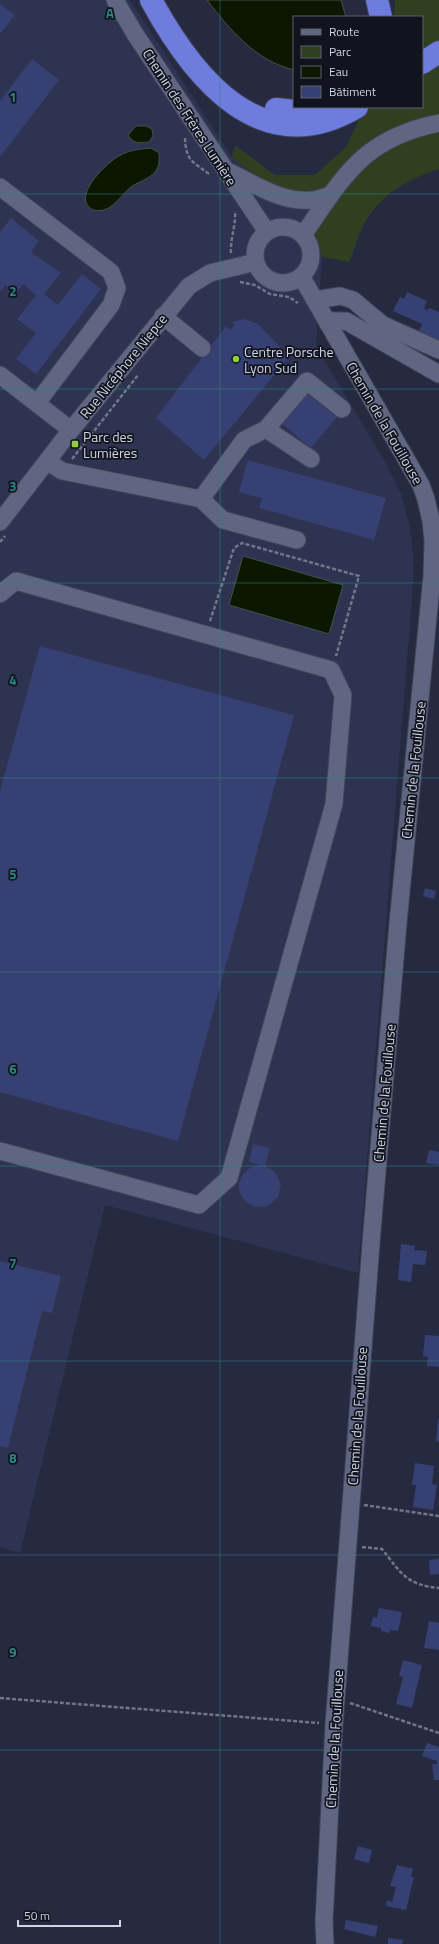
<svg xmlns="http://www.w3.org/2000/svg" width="439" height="1944" font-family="'Titillium Web',sans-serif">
<rect width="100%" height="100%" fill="#262a41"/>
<!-- built -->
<path fill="#2d3350" d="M0 0H130L232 157 266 185 304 197 322 257 316 346 386 463 401 494 409 523 413 553V586L358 1273 105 1205 20 1553 0 1547Z"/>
<!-- green -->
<path fill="#303f20" d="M395 0H439V169C412 177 382 194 367 219 359 231 355 248 349 262L322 257 304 197 266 185 232 157 235 145 275 175H315L346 147 365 107H422V17H394Z"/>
<!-- water -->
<path fill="#0b1700" stroke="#465044" d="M207 0H341L346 17H294V70C256 61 230 30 207 0Z
M136 126H146L152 129 153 136 149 142C139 143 133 144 128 135Z
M151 148 159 153C161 174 151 176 134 185 123 191 117 206 104 210 99 211 93 211 90 208 73 194 108 162 119 156 129 150 140 149 151 148Z
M243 556 343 585 329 634 229 605Z"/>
<!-- building -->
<path fill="#374073" d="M0 4 15 15 0 34Z
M32 59 59 80 0 157V101Z
M11 218 39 241 31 252 61 273 44 294 58 305 82 274 101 289 36 374 16 359 36 333 17 319 36 295 23 284 16 293 5 285 0 292V232Z
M407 292 427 301 424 309 428 310 429 308 439 312V343L418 334 422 324 393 311 400 297 404 299Z
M245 319 258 324 289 357 204 460 156 418 226 326 230 330 235 325 232 322Z
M305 391 337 417 311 448 280 422Z
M248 460 386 498 374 540 259 508 262 498 239 492Z
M40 646 294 715 178 1141 0 1092V791Z
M425 888 436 891 434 899 423 896Z
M253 1144 270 1148 265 1166 275 1172 281 1184 278 1197 270 1204 264 1207 254 1206 248 1203 243 1199 239 1190V1183L243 1174 251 1167 260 1165 249 1162Z
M429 1150 439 1152V1165L426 1163Z
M401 1244 415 1246 414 1250 427 1251 425 1265 413 1264 411 1282 398 1280Z
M0 1261 61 1276 52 1313 42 1311 8 1448 0 1446Z
M425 1335 439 1336V1367L427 1366 428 1357 423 1356Z
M438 1419H439V1442L436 1441Z
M415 1463 434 1466 432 1484 437 1485 433 1510 413 1507 416 1485H412Z
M439 1559V1574L430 1575 429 1560Z
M379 1608 402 1612 398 1631 390 1630V1633L381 1631V1628L371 1626 373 1617 377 1618Z
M429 1621 439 1623V1650L424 1648Z
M403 1660 422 1665 412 1708 396 1704 403 1677 399 1676Z
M427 1743 439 1747V1780H434L432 1764H437V1761L422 1756Z
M358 1846 372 1850 369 1863 354 1859Z
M397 1865 413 1869 411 1877H414L406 1910 386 1906 387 1900 392 1902 396 1887 390 1886Z
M346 1920 378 1926 375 1937 344 1929Z
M388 1938 403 1940 402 1944H388Z"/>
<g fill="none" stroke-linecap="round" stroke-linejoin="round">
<!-- minor casing -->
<g stroke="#414458" stroke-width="19">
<path id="minor" d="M115 0 135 34 267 232
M227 171C254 183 280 203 312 200 317 200 324 197 330 195
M0 187 111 272 117 288 111 305 37 403
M255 255a28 28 0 1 1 56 0a28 28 0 1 1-56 0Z
M303 235C344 176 363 138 439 123
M301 276 421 485 426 499 431 521 433 541 432 576 398 923 372 1231 334 1725 324 1922 325 1944
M315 300 340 296 353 300 383 325 439 350
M163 316 202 348
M328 324 333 321H346L439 374
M0 375 71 430
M266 429 311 459
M47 461 62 471 201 499 244 440 266 429 307 381 342 409
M201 499 223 520 297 540
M0 522 71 430 189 286 210 273 256 262
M0 594 16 581 331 670 343 695 334 804 229 1178 199 1205 0 1151"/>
</g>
<!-- highway casing -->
<g stroke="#414458" stroke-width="24">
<path id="highway" d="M151 0C193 77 261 164 357 107
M377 0 381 17
M422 63 439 52
M276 109 294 111 320 107"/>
</g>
<!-- path -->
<path stroke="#727689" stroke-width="2.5" stroke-dasharray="4 2" stroke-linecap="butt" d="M185 138C186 161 192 161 209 174
M231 253C230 239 236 226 235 211
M240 282 255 285 270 294 289 297 298 303
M72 459 138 375
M0 542 5 536
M210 621 234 548 242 543 359 576 336 656
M364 1505 439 1516
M362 1547 382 1549C401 1573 406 1585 439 1588
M0 1698 319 1723
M350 1703 439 1733"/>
<!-- minor -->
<use href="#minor" stroke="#606681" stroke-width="17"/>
<!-- highway -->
<use href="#highway" stroke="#6d7cdd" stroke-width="22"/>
</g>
<!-- grid -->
<path fill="none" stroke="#2c8480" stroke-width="1" stroke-opacity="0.55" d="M220 0V1944M0 194H439M0 389H439M0 583H439M0 778H439M0 972H439M0 1166H439M0 1361H439M0 1555H439M0 1750H439"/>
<!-- markers -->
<g fill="#90cd41" stroke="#11141e" stroke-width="1.5">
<circle cx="236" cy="359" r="4"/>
<rect x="71" y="440" width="8" height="8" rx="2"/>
</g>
<g text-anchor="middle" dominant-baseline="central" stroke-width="3.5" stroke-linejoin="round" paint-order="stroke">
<!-- street labels -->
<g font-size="14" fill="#d0d4e3" stroke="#11141e">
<text transform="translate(190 117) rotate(57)">Chemin des Frères Lumière</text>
<text transform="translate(123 366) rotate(-51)">Rue Nicéphore Niepce</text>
<text transform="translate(385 423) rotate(60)">Chemin de la Fouillouse</text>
<text transform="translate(413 770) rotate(-84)">Chemin de la Fouillouse</text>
<text transform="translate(384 1093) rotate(-85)">Chemin de la Fouillouse</text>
<text transform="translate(357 1416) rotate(-86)">Chemin de la Fouillouse</text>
<text transform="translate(334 1739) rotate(-87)">Chemin de la Fouillouse</text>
</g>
<!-- poi labels -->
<g font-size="14" fill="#d0d4e3" stroke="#11141e" text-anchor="start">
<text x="244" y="351">Centre Porsche<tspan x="244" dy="16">Lyon Sud</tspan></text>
<text x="83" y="436">Parc des<tspan x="83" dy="16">Lumières</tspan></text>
</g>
</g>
<g font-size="13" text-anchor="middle" font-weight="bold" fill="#2c8480" stroke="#11141e" stroke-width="3.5" stroke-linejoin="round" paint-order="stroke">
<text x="110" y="18">A</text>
<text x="13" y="102">1</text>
<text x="13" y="296">2</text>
<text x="13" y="491">3</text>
<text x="13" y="685">4</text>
<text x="13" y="879">5</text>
<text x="13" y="1074">6</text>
<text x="13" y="1268">7</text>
<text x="13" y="1463">8</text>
<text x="13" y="1657">9</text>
</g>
<!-- legend -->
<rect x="293" y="16" width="130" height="92" fill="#11141e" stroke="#5d616d"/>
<rect x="301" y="29" width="20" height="6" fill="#606681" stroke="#5d616d"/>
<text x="329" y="36" font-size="12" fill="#d0d4e3">Route</text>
<rect x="301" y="46" width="20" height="12" fill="#303f20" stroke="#5d616d"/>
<text x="329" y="56" font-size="12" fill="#d0d4e3">Parc</text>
<rect x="301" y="66" width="20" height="12" fill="#0b1700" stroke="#5d616d"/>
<text x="329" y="76" font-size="12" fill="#d0d4e3">Eau</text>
<rect x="301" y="86" width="20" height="12" fill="#374073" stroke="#5d616d"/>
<text x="329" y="96" font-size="12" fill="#d0d4e3">Bâtiment</text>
<!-- scale -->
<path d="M18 1920v6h102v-6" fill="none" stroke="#d0d4e3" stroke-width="2"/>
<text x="24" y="1920" font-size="12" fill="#d0d4e3" stroke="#11141e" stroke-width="3" paint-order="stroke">50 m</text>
</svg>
